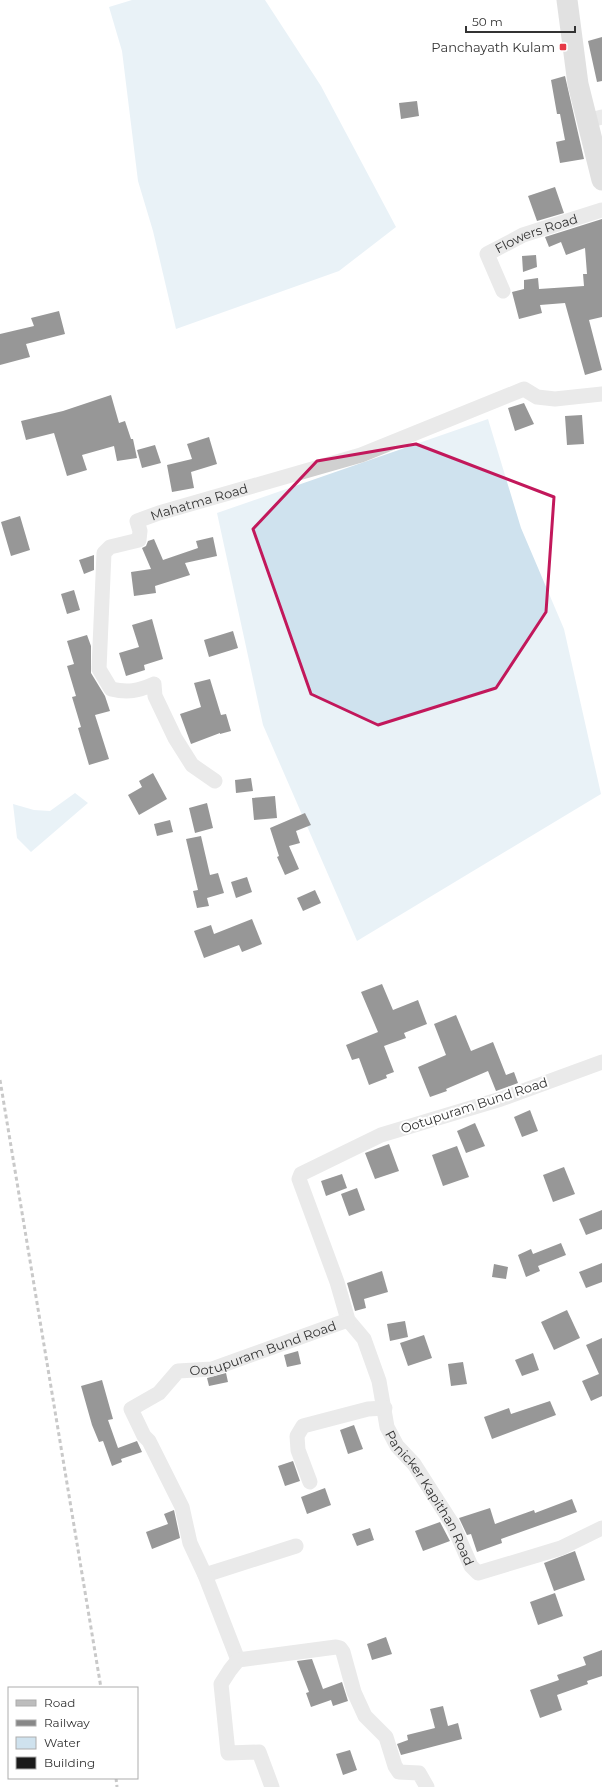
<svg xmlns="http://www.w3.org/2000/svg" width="602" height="1787" font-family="Montserrat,sans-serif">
<rect width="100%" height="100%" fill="#fff"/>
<!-- water -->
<path fill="#cfe2ee" d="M132 0H265L321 86 396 227 339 271 176 329 153 231 138 181 122 51 109 7Z
M488 419 521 528 564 629 601 794 357 941 263 725 217 513Z
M75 793 88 803 31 852 17 838 13 804 34 810 50 811Z"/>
<!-- building -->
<path fill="#1a1a1a" d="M602 37V81L597 82 588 41Z
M565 76 584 159 560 163 556 142 565 140 560 114H557L551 80Z
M417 101 419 116 401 119 399 103Z
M555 187 564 213 537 221 528 196Z
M602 219V317L589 320 602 370 585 375 565 303 540 305 542 313 519 319 512 292 524 289V280L538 278 539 289 584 286 583 274H587L585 248 566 255 561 242 549 247 545 237Z
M536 255 537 267 523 272 522 256Z
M59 311 65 334 26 344 30 357 0 365V334L34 326 31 318Z
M111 395 119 423 125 421 131 439H133L137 458 117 461 114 446 82 455 87 470 67 476 54 433 26 440 21 421 63 411Z
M524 403 534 424 515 431 508 408Z
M582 415 584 444 567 445 565 416Z
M209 437 217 464 191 472 194 488 172 492 167 465 192 459 187 444Z
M155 445 161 463 142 468 137 450Z
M20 516 30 550 11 556 1 522Z
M213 537 217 556 185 563 190 575 155 586 156 593 134 596 131 572 151 569 142 548 146 546 148 541 154 539 163 560 198 548 196 541Z
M94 555V570L84 574 79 560Z
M74 590 80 610 67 614 61 594Z
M152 619 163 659 144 665 145 670 126 676 119 653 139 647 132 625Z
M233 631 238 648 209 657 204 640Z
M87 635 91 646V673L105 696 110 711 95 715 109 759 89 765 78 728 81 727 72 697 76 696 67 666 74 664 67 641Z
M210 679 221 715 226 714 231 731 220 734V733L191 744 180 714 201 707 194 683Z
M153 773 167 799 139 815 128 795 142 787 139 781Z
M251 778 253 791 236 793 235 780Z
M275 796 277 818 254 820 252 798Z
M207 803 213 828 195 833 189 808Z
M305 813 311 825 296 831 300 843 289 846 299 869 285 875 277 857 279 856 270 828Z
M170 820 173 832 157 836 154 824Z
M201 836 210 875 218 873 224 893 207 898 209 906 197 908 193 891 198 890 186 839Z
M247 877 252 892 236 898 231 882Z
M315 890 321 903 303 911 297 898Z
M252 919 262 944 242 952 239 945 204 958 194 931 211 925 214 934Z
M382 984 393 1010 418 1000 427 1024 404 1033 406 1038 384 1046 394 1072 386 1075 387 1078 369 1085 359 1058 352 1060 346 1045 378 1032 361 992Z
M456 1015 471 1051 493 1042 506 1075 514 1072 518 1083 496 1091 488 1071 446 1089 447 1091 430 1097 418 1067 446 1055 434 1024Z
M530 1110 538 1131 522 1137 514 1117Z
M475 1123 485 1146 466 1153 457 1131Z
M389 1144 399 1171 375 1179 365 1153Z
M457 1146 469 1177 443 1186 432 1155Z
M564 1167 575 1194 553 1202 543 1175Z
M342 1174 347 1188 326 1196 321 1181Z
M357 1188 365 1210 349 1216 341 1194Z
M602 1210V1229L586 1235 579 1219Z
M561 1243 566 1255 538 1266 540 1271 526 1277 518 1255 531 1249 533 1254Z
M602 1263V1282L586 1288 579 1272Z
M494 1264 508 1267 506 1279 492 1277Z
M382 1271 388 1292 364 1299 366 1308 355 1311 347 1283Z
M567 1310 580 1338 554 1350 541 1322Z
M405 1321 408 1337 390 1341 387 1324Z
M424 1335 432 1358 408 1366 400 1343Z
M602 1338V1396L591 1401 582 1381 599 1374 586 1345Z
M298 1351 301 1364 287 1367 284 1355Z
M533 1353 539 1370 522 1376 515 1360Z
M463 1362 467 1384 451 1386 448 1364Z
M226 1373 228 1382 209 1386 207 1378Z
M102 1380 113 1419 108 1420 118 1448 137 1441 142 1452 121 1459 122 1462 112 1466 103 1441 99 1442 92 1425 81 1386Z
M550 1401 556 1415 492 1439 484 1417 509 1408 511 1414Z
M354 1425 363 1449 348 1454 340 1430Z
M293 1461 300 1481 285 1486 278 1466Z
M325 1488 331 1505 307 1514 301 1497Z
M572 1499 577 1512 501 1539 502 1543 477 1552 471 1534 467 1535 459 1518 490 1508 495 1524 534 1510 535 1513Z
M174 1510 180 1538 152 1549 146 1532 168 1524 164 1514Z
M440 1522 450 1541 423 1551 415 1531Z
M370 1528 374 1540 357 1546 352 1534Z
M575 1551 585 1580 554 1591 544 1563Z
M555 1593 563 1616 538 1625 530 1602Z
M386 1637 392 1654 372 1660 367 1644Z
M602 1650V1676L587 1681 588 1684 557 1695 562 1710 540 1718 530 1690 559 1680 557 1675 586 1665 583 1657Z
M312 1659 323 1689 342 1682 348 1701 333 1706 331 1700 311 1707 306 1693 309 1692 297 1661Z
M443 1706 448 1726 458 1723 462 1739 401 1755 397 1744 408 1740 407 1735 435 1728 430 1709Z
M350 1750 357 1770 343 1775 336 1754Z"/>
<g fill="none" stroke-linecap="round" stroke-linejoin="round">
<!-- street -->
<g stroke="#d0d0d0" stroke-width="15">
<path d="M587 121 602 117"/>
<path id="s1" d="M503 291 487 254 523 235 602 210"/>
<path id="s2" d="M215 781 192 765 175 738 155 696 154 684C138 691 128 693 111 689L99 669 104 553 110 547 139 540 140 531 137 521 159 513 361 455 524 389 537 397 555 399 602 394"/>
<path id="s3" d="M602 1062 501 1099 381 1135 301 1174 299 1179 337 1282 348 1320 364 1339 379 1381 387 1427 397 1446 414 1464 453 1525 471 1566 478 1573 561 1548 602 1528"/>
<path d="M310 1482 298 1450 297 1436 303 1426 368 1409 385 1408"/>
<path d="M205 1575 296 1546"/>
<path id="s4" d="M238 1660 205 1575 190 1543 182 1507 149 1441 144 1436 131 1409 159 1393 178 1371 212 1369 348 1320"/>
<path d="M238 1660 336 1647 340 1648 343 1652 354 1692 365 1716 386 1737 395 1766 399 1772 419 1773 427 1787"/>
<path d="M238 1660 230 1670 221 1684 228 1753 259 1752 272 1787"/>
</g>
<!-- secondary -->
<path stroke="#bdbdbd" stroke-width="21" d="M567 0 578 84 602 180"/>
<!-- rail -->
<path stroke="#888" stroke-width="3" stroke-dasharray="4 3" stroke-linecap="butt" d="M0 1080 101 1688
M116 1778 117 1787"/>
</g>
<!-- marked area -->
<path d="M0 0H602V1787H0ZM416 444 554 497 546 612 496 688 378 725 311 694 253 529 317 461Z" fill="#fff" fill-opacity=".55" fill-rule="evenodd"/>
<path fill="none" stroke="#c2185b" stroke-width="3" stroke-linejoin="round" d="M416 444 554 497 546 612 496 688 378 725 311 694 253 529 317 461Z"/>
<!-- markers -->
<rect fill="#e63946" stroke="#fff" stroke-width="1.5" x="559" y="43" width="8" height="8" rx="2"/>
<g text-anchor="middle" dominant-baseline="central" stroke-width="4" stroke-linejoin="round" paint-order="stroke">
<!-- poi labels -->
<g font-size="13" fill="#333" stroke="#fff" text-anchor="end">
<text x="555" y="47">Panchayath Kulam</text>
</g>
<!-- street labels -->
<g font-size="13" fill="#333" stroke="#fff">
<text stroke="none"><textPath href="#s1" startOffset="94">Flowers Road</textPath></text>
<text stroke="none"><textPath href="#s2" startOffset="425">Mahatma Road</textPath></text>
<text transform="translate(474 1105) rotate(-18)">Ootupuram Bund Road</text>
<text stroke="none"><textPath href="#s4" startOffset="424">Ootupuram Bund Road</textPath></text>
<text stroke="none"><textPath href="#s3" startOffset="676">Panicker Kapithan Road</textPath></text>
</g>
</g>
<!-- legend -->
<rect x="8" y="1687" width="130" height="92" fill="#ffffff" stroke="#adadad"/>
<rect x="16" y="1700" width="20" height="6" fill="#bdbdbd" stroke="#adadad"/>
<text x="44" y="1707" font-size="12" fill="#333333">Road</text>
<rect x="16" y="1720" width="20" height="6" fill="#888888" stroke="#adadad"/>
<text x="44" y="1727" font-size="12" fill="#333333">Railway</text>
<rect x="16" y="1737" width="20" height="12" fill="#cfe2ee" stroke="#adadad"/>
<text x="44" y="1747" font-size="12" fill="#333333">Water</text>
<rect x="16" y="1757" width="20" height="12" fill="#1a1a1a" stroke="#adadad"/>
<text x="44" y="1767" font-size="12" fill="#333333">Building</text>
<!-- scale -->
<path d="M466 26v6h109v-6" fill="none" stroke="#333333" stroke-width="2"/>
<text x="472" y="26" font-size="12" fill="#333333" stroke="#ffffff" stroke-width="3" paint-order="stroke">50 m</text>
</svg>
